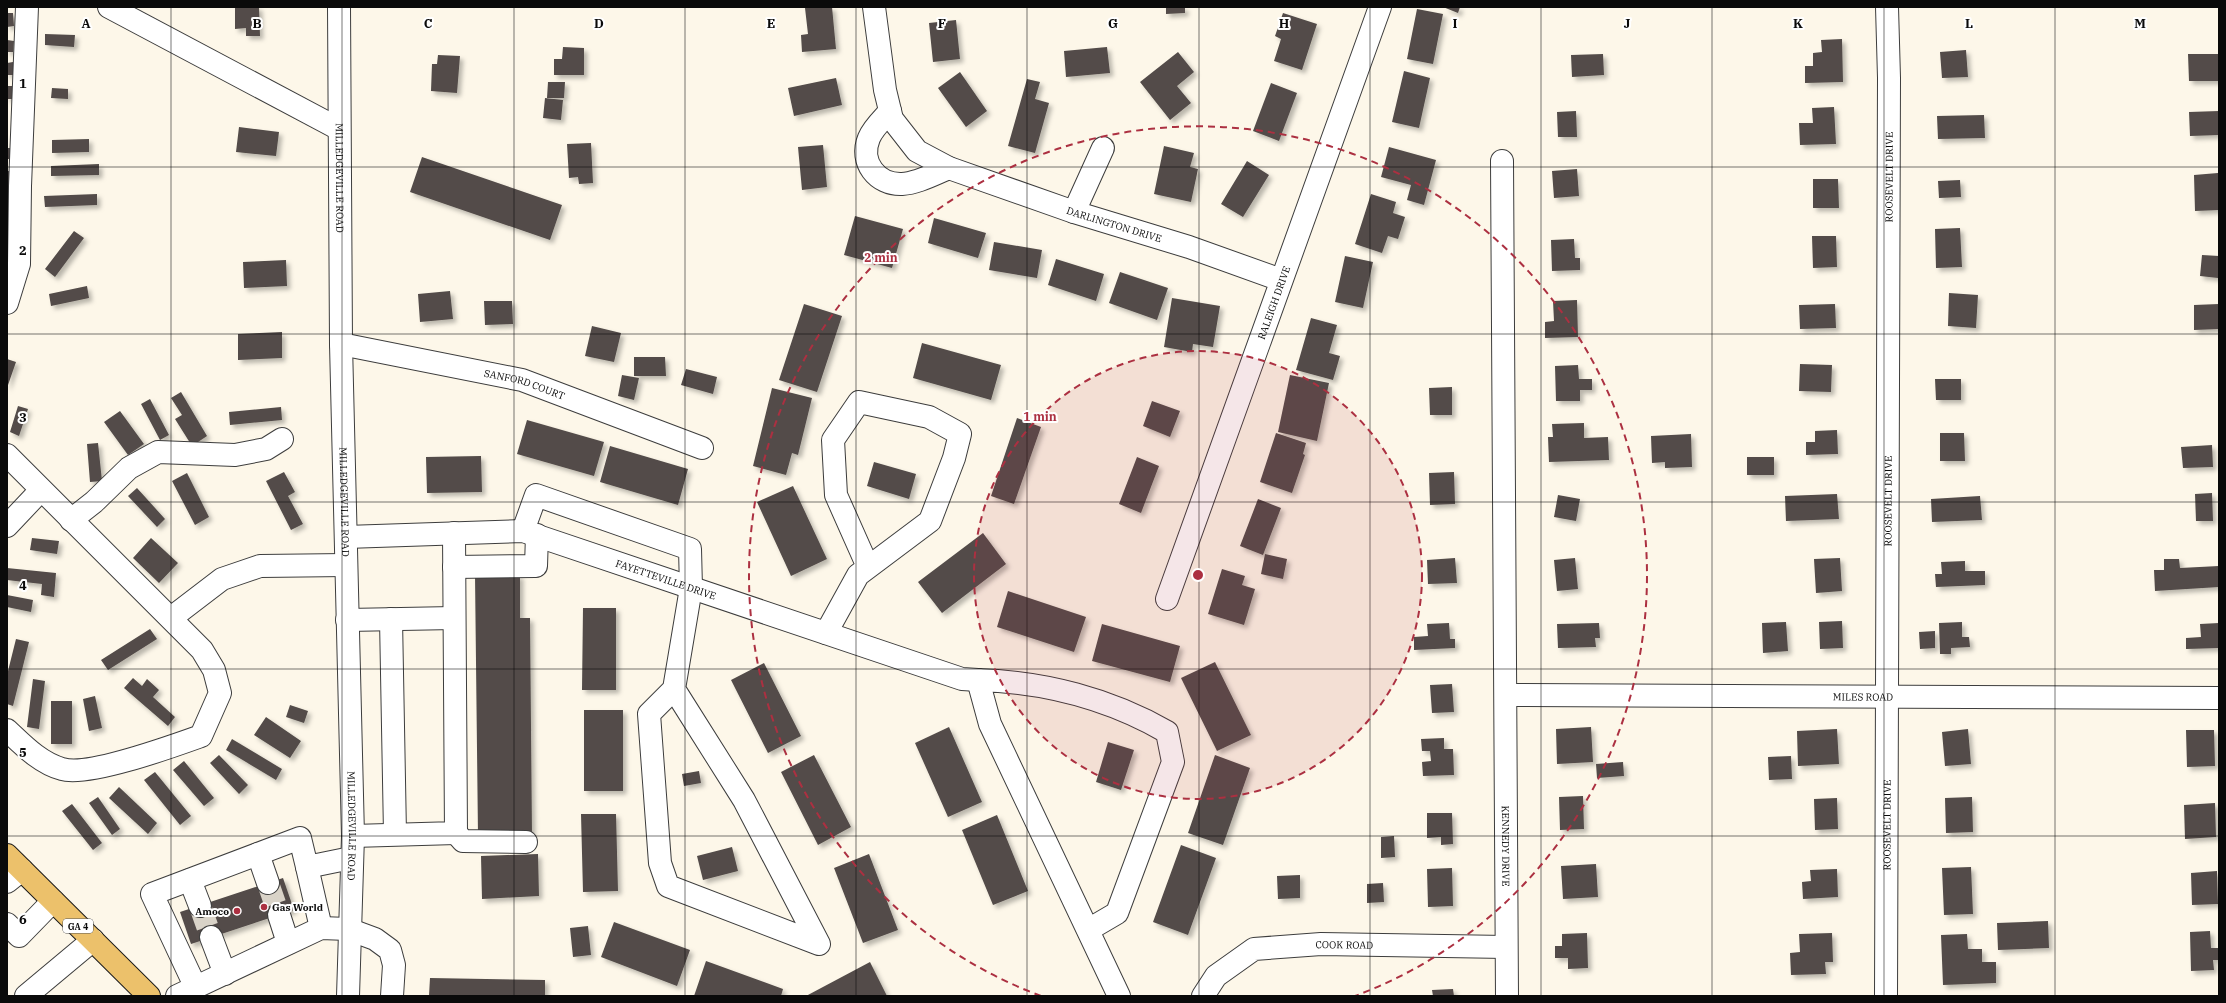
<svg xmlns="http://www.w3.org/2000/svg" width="2226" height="1003" font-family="'IBM Plex Serif',serif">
<defs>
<filter id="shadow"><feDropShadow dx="3.5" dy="3.5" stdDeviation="2" flood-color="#0004"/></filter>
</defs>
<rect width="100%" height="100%" fill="#fdf7e9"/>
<!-- building -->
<path fill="#524b48" filter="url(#shadow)" d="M235 7H259L260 36H246V28L235 29Z
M832 7 836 49 802 52 801 35 808 34 805 8Z
M1166 7H1185V13L1166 14Z
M1443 7H1460L1458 13Z
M1417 9 1443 14 1433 64 1407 59Z
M7 13H13L14 26 7 27Z
M1283 13 1317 24 1302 70 1274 61 1281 39 1275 36Z
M956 20 960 59 933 62 929 23Z
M45 34 75 35 74 47 45 45Z
M1842 39 1843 82 1805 83V66H1813V53L1822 52 1821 40Z
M7 40 14 41 13 52H7Z
M563 47 584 48V75H554V59H562Z
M1107 47 1110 73 1066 77 1064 51Z
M1966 50 1968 77 1942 78 1940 52Z
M1178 52 1194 72 1177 86 1191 103 1170 120 1140 82Z
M1603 54 1604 75 1572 77 1571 55Z
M2188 54H2219V81H2189Z
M438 55 460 56 457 93 431 91 432 64H437Z
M13 62 14 75H7V63Z
M1404 71 1430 78 1419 128 1392 122Z
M960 72 987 111 966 127 938 88Z
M836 78 842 105 794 116 788 88Z
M1027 79 1040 82 1035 99 1049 103 1035 153 1008 146Z
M548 82H565L564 98H547Z
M1271 83 1297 93 1279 141 1253 131Z
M7 86H13V99H7Z
M52 88 68 89V99L51 98Z
M545 98 563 100 561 120 543 118Z
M1834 107 1836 144 1800 145 1799 123H1813L1812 108Z
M1576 111 1577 137H1558L1557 112Z
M2219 111V135L2190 136 2189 112Z
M1984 115 1985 138 1938 139 1937 116Z
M239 127 279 132 276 156 236 152Z
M89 139V152L52 153V140Z
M591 143 593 183 579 184 578 177 569 178 567 144Z
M823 145 827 187 802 190 798 147Z
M1164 146 1194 153 1190 167 1198 169 1191 202 1154 194Z
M1389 147 1436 160 1424 205 1407 200 1411 185 1381 177Z
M7 148H10V159H7Z
M422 157 562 205 550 240 410 192Z
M1247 161 1269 175 1243 217 1221 204Z
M99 164V175L51 176V166Z
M1577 169 1579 196 1554 198 1552 171Z
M7 171H12L13 185H7Z
M2218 173 2219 210 2195 211 2194 175Z
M1813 179H1838L1839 208H1813Z
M1960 180 1961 197 1939 198 1938 181Z
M97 194V205L45 207 44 196Z
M1371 194 1396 202 1393 213 1405 217 1398 239 1388 236 1382 253 1355 244Z
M855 216 903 229 892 268 844 255Z
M934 218 986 233 978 258 928 243Z
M1960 228 1962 267 1936 268 1935 229Z
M74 231 84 238 55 277 45 269Z
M1812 236H1836L1837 267 1813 268Z
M1574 239 1575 258H1580V270L1552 271 1551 240Z
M994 242 1042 250 1037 278 989 270Z
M2202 255 2219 256 2218 278 2200 276Z
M1345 256 1373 262 1363 308 1335 302Z
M1056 259 1104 274 1096 301 1048 285Z
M286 260 287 286 244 288 243 262Z
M1120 272 1168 288 1157 320 1109 303Z
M87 286 89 298 51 306 49 294Z
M450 291 453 319 420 322 418 294Z
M1949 293 1978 295 1976 328 1948 326Z
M1172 298 1220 306 1213 347 1193 344 1192 352 1164 347Z
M1577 300 1578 337 1545 338V322L1554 321 1553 301Z
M484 301H512L513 324 485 325Z
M804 304 842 316 817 392 779 380Z
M1835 304 1836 328 1800 329 1799 305Z
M2219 304V329L2194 330V305Z
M1311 318 1337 325 1329 353 1340 356 1333 380 1296 370Z
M592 326 621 333 614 362 585 356Z
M282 332V358L238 360V334Z
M922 343 1001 365 991 400 913 378Z
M634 357H665L666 376H634Z
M7 359 16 362 7 388Z
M1800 364 1832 365 1831 392 1799 391Z
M1578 365 1579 379H1592V390H1580V401H1556L1555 366Z
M686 369 717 377 713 394 681 385Z
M622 375 639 378 634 400 618 396Z
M1290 375 1329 383 1317 441 1278 432Z
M1935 379H1961V400H1936Z
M1452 387V415H1430L1429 388Z
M772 388 812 398 798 455 792 453 786 475 753 466Z
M181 392 207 436 192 446 175 419 182 415 171 398Z
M150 399 169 435 160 440 141 404Z
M1152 401 1180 411 1170 437 1143 426Z
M18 406 28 409 19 436 10 432Z
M281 407 282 420 230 425 229 412Z
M120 411 144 444 128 455 104 422Z
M1017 418 1041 427 1014 504 991 496Z
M527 420 604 442 594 476 517 454Z
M1584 423V438L1608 437 1609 460 1549 462 1548 437H1553L1552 424Z
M1837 430 1838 454 1806 455V442H1815V431Z
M1276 433 1306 443 1303 454 1305 455 1292 493 1260 482Z
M1940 433H1964L1965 461H1940Z
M1691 434 1692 467 1665 468V462L1652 463 1651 436Z
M98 443 102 481 90 482 87 444Z
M2212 445 2213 467 2183 468 2181 447Z
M610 446 688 469 678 505 600 482Z
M481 456 482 492 427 493 426 457Z
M1137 457 1159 466 1141 513 1119 504Z
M1747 457H1774V475H1747Z
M874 462 916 474 909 499 867 486Z
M284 472 295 492 288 496 303 524 291 530 266 481Z
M1454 472 1455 504 1430 505 1429 473Z
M187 473 209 517 195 525 172 481Z
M793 486 827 559 791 576 757 502Z
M137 488 165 519 157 527 128 496Z
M2212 493 2213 521H2196L2195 494Z
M1837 494 1839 519 1786 521 1785 496Z
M1558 495 1580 499 1576 521 1554 517Z
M1980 496 1982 520 1932 522 1931 499Z
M1258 499 1281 508 1263 555 1240 546Z
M983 533 1006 564 942 613 918 582Z
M32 538 59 541 57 554 30 550Z
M151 538 178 563 159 583 133 558Z
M1265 554 1287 559 1283 579 1261 574Z
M1455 558 1457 583 1428 584 1427 560Z
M1575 558 1578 589 1557 591 1554 560Z
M1840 558 1842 591 1816 593 1814 559Z
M2164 559H2179L2180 568 2219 566V587L2155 591 2154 570H2164Z
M1965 561V571H1985V585L1936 587 1935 574H1942L1941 562Z
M7 568 56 573 54 597 41 595 42 584 7 580Z
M1222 569 1245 576 1242 585 1255 589 1244 625 1208 614Z
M475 575H520V618H530L532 835H478Z
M1008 591 1086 617 1074 652 997 627Z
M7 595 33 600 31 612 7 607Z
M583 608H616V690H582Z
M1842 621 1843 648 1820 649 1819 622Z
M1786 622 1788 651 1763 653 1762 623Z
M1962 622V637H1969L1970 647 1951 648V654H1940L1939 623Z
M1449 623 1450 639H1455V648L1414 650V637L1428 636 1427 624Z
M1599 623 1600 638H1595L1596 647 1558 648 1557 624Z
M2219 623V648L2186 649V638L2201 637 2200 624Z
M1102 624 1180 646 1170 682 1092 661Z
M150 629 157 639 108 670 101 660Z
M1935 631V648L1920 649 1919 632Z
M16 639 29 642 13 706 7 704V675Z
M1215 662 1251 735 1217 751 1181 678Z
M764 663 801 736 768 753 731 680Z
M133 678 142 686 147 679 159 690 153 697 175 717 168 726 124 688Z
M33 679 45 681 39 729 27 727Z
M1452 684 1454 712 1432 713 1430 685Z
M95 696 102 728 89 731 83 699Z
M51 701H72V744H51Z
M290 705 308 711 304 723 286 717Z
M584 710H623V791H584Z
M266 717 301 741 290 758 254 735Z
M949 727 982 802 948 817 915 743Z
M1591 727 1593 762 1557 764 1556 729Z
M1837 729 1839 764 1798 766 1797 731Z
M1968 729 1971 764 1945 766 1942 732Z
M2186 730H2214L2215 766 2187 767Z
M1444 738V749H1453L1454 775 1423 776 1422 762 1431 761 1430 751H1422L1421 739Z
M232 739 282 769 276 780 226 750Z
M1108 742 1134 750 1121 790 1096 782Z
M219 755 248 785 239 794 210 763Z
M814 755 851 827 818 845 781 772Z
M1215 755 1250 768 1223 845 1188 833Z
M1791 756 1792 779 1769 780 1768 757Z
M184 761 214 798 204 806 173 770Z
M1623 762 1624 776 1597 778 1596 764Z
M699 771 701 783 684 786 682 774Z
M155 772 191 816 180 825 144 780Z
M119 787 157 823 148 834 109 798Z
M1583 796 1584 829 1560 830 1559 797Z
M98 797 120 829 112 835 89 803Z
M1972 797 1973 832 1946 833 1945 798Z
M1837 798 1838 829 1815 830 1814 799Z
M2215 803 2216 837 2185 839 2184 805Z
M72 804 102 843 93 850 62 811Z
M1427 813H1452L1453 844 1441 845V837L1427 838Z
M581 814H616L618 891 583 892Z
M997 815 1028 891 993 905 962 830Z
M1394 836 1395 857 1381 858V837Z
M1181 845 1216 858 1188 935 1153 922Z
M732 847 738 871 703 880 697 856Z
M538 854 539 896 482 899 481 856Z
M869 854 898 930 863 943 834 868Z
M1596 864 1598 897 1563 899 1561 866Z
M1971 867 1973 914 1944 915 1942 868Z
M1452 868 1453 906 1428 907 1427 869Z
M1837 869 1838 897 1803 899 1802 882 1811 881 1810 870Z
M2217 871 2218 904 2192 905 2191 873Z
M1300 875V898L1278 899 1277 876Z
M283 878 294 910 191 944 180 912Z
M1383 883 1384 902 1367 903V884Z
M2048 921 2049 948 1998 950 1997 923Z
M614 922 690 950 677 986 601 957Z
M588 926 591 955 573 957 570 928Z
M2210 931 2211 948H2219V960H2213L2214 970 2191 971 2190 932Z
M1587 933 1588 968 1568 969V958H1555V946H1562V934Z
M1832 933 1833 962H1825L1826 974 1791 975 1790 953 1800 952 1799 934Z
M1967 934 1968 949H1982V962H1996V983L1943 985 1941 935Z
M706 961 783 989 781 996H694Z
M870 962 887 996H806Z
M430 978 545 980V996H429Z
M1453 989 1454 996H1433L1432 990Z"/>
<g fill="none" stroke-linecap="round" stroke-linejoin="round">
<!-- minor-tunnel -->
<path stroke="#d9d3c8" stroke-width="22" stroke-dasharray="22 11" stroke-linecap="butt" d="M268 883 279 915
M200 906 211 937"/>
<!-- minor casing -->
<g stroke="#3d3d3d" stroke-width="24">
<g id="minor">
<path d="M109 7 339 129"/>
<path id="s1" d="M339 7 341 344 353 836 348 996"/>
<path id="s2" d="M874 7 885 90 892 119 917 151 949 168 1074 212 1189 247 1281 280"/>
<path d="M890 111C883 119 873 128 869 138 859 162 877 185 902 184 918 183 934 174 949 168"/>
<path id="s3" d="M1502 161 1507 996"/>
<path d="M1074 212 1103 148"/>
<path d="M7 303 19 264 20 186 27 7"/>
<path id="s4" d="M341 344 522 380 702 448"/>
<path d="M7 455 202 650 214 670 220 693 201 736C173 746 88 777 62 769 40 763 23 745 7 730"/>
<path d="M71 520 94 502 129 468 158 452 235 455 266 449 282 439"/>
<path d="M7 526 41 490"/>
<path d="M523 531 536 495 690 549 691 588 674 689 744 800 819 944 668 886 660 863 649 714 674 689"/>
<path id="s5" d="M346 537 523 531 962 679 978 680"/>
<path d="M454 567 536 566 537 535"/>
<path id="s6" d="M1167 599 1380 7"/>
<path d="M171 618 222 579 260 566 346 565"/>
<path d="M391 619 395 834"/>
<path d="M347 620 454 618"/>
<path d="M826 633 858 575 930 521 954 458 960 434 929 417 859 402 833 440 836 495 868 567"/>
<path id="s7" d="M1507 695 2219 698"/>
<path d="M456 833 463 841 526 842"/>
<path d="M353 836 456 833 454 533"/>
<path d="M258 854 268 883"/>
<path d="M307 867 321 928"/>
<path d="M190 880 200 906"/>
<path d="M7 882 22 870"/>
<path d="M279 915 288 943"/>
<path d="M7 924 19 936 53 901"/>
<path d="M1088 930 1117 913 1173 762 1167 732C1110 699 1044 682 978 680L990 724 1119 996"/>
<path d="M211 937 225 974"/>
<path d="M196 988 152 894 300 838 307 867 351 858"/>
<path d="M26 996 93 940"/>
<path d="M177 996 321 928 348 929 375 939 390 950 394 965 392 996"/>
<path id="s8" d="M1203 996 1216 976 1254 949 1321 944 1506 947"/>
<path id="s9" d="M1886 996 1889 78 1887 7"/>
</g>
</g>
<!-- major casing -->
<g stroke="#1b1b1b" stroke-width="24">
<path id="major" d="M7 855 149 996"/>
</g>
<!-- minor -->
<use href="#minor" stroke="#fff" stroke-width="22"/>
<!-- major -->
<use href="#major" stroke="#ecc16b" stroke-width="22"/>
</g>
<!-- grid -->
<path fill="none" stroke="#0a0a0a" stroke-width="1" stroke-opacity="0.55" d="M171 7V996M342 7V996M514 7V996M685 7V996M856 7V996M1027 7V996M1199 7V996M1370 7V996M1541 7V996M1712 7V996M1884 7V996M2055 7V996M7 167H2219M7 334H2219M7 502H2219M7 669H2219M7 836H2219"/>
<!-- distance rings -->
<circle cx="1198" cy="575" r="224" fill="#ac3041" fill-opacity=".12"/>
<g fill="none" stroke="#ac3041" stroke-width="2" stroke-dasharray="7 5">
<circle cx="1198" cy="575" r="224"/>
<path d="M1041 996A449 449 0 1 1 1355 996"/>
</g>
<!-- markers -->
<g fill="#ac3041" stroke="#fff" stroke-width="1.5">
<circle cx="264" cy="907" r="4"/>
<circle cx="237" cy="911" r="4"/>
</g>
<g text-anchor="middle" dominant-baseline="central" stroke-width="4" stroke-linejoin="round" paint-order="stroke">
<!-- shield labels -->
<rect fill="#fff" stroke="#545454" stroke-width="1" x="63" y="919" width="30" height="14" rx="3"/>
<g font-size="9" font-weight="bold" fill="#0a0a0a">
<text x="78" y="926">GA 4</text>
</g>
<!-- street labels -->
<g font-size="10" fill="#0a0a0a" stroke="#fff">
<text stroke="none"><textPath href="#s9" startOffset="819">ROOSEVELT DRIVE</textPath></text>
<text stroke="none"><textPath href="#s1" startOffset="171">MILLEDGEVILLE ROAD</textPath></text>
<text stroke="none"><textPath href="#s2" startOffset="365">DARLINGTON DRIVE</textPath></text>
<text stroke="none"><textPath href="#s6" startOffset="315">RALEIGH DRIVE</textPath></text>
<text stroke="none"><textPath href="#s4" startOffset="188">SANFORD COURT</textPath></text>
<text stroke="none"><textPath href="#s9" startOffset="495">ROOSEVELT DRIVE</textPath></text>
<text stroke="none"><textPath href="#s1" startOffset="495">MILLEDGEVILLE ROAD</textPath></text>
<text stroke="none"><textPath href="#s5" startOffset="328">FAYETTEVILLE DRIVE</textPath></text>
<text stroke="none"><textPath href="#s7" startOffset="356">MILES ROAD</textPath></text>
<text stroke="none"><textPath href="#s1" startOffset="819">MILLEDGEVILLE ROAD</textPath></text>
<text stroke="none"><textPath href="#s9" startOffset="171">ROOSEVELT DRIVE</textPath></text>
<text stroke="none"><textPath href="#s3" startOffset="685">KENNEDY DRIVE</textPath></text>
<text stroke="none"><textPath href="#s8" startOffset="161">COOK ROAD</textPath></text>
</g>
<!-- poi labels -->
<g font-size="10" font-weight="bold" fill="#0a0a0a" stroke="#fff" text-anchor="start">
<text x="272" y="907">Gas World</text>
<text x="229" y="911" text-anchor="end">Amoco</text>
</g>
</g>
<g font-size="13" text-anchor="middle" font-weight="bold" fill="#0a0a0a" stroke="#fff" stroke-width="4" stroke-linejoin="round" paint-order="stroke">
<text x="86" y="28">A</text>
<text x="257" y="28">B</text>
<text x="428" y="28">C</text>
<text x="599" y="28">D</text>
<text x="771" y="28">E</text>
<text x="942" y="28">F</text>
<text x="1113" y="28">G</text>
<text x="1284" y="28">H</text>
<text x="1455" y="28">I</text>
<text x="1627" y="28">J</text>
<text x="1798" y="28">K</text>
<text x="1969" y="28">L</text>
<text x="2140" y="28">M</text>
<text x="23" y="88">1</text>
<text x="23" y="255">2</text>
<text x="23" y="422">3</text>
<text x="23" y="590">4</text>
<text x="23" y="757">5</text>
<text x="23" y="924">6</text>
</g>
<circle cx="1198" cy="575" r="6" fill="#ac3041" stroke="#fff" stroke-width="2"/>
<g font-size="12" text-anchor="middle" font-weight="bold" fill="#ac3041" stroke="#fff" stroke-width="4" stroke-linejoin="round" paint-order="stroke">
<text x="881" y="262">2 min</text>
<text x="1040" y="421">1 min</text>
</g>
<!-- border -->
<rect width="2226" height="1003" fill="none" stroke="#0a0a0a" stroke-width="16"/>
</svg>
